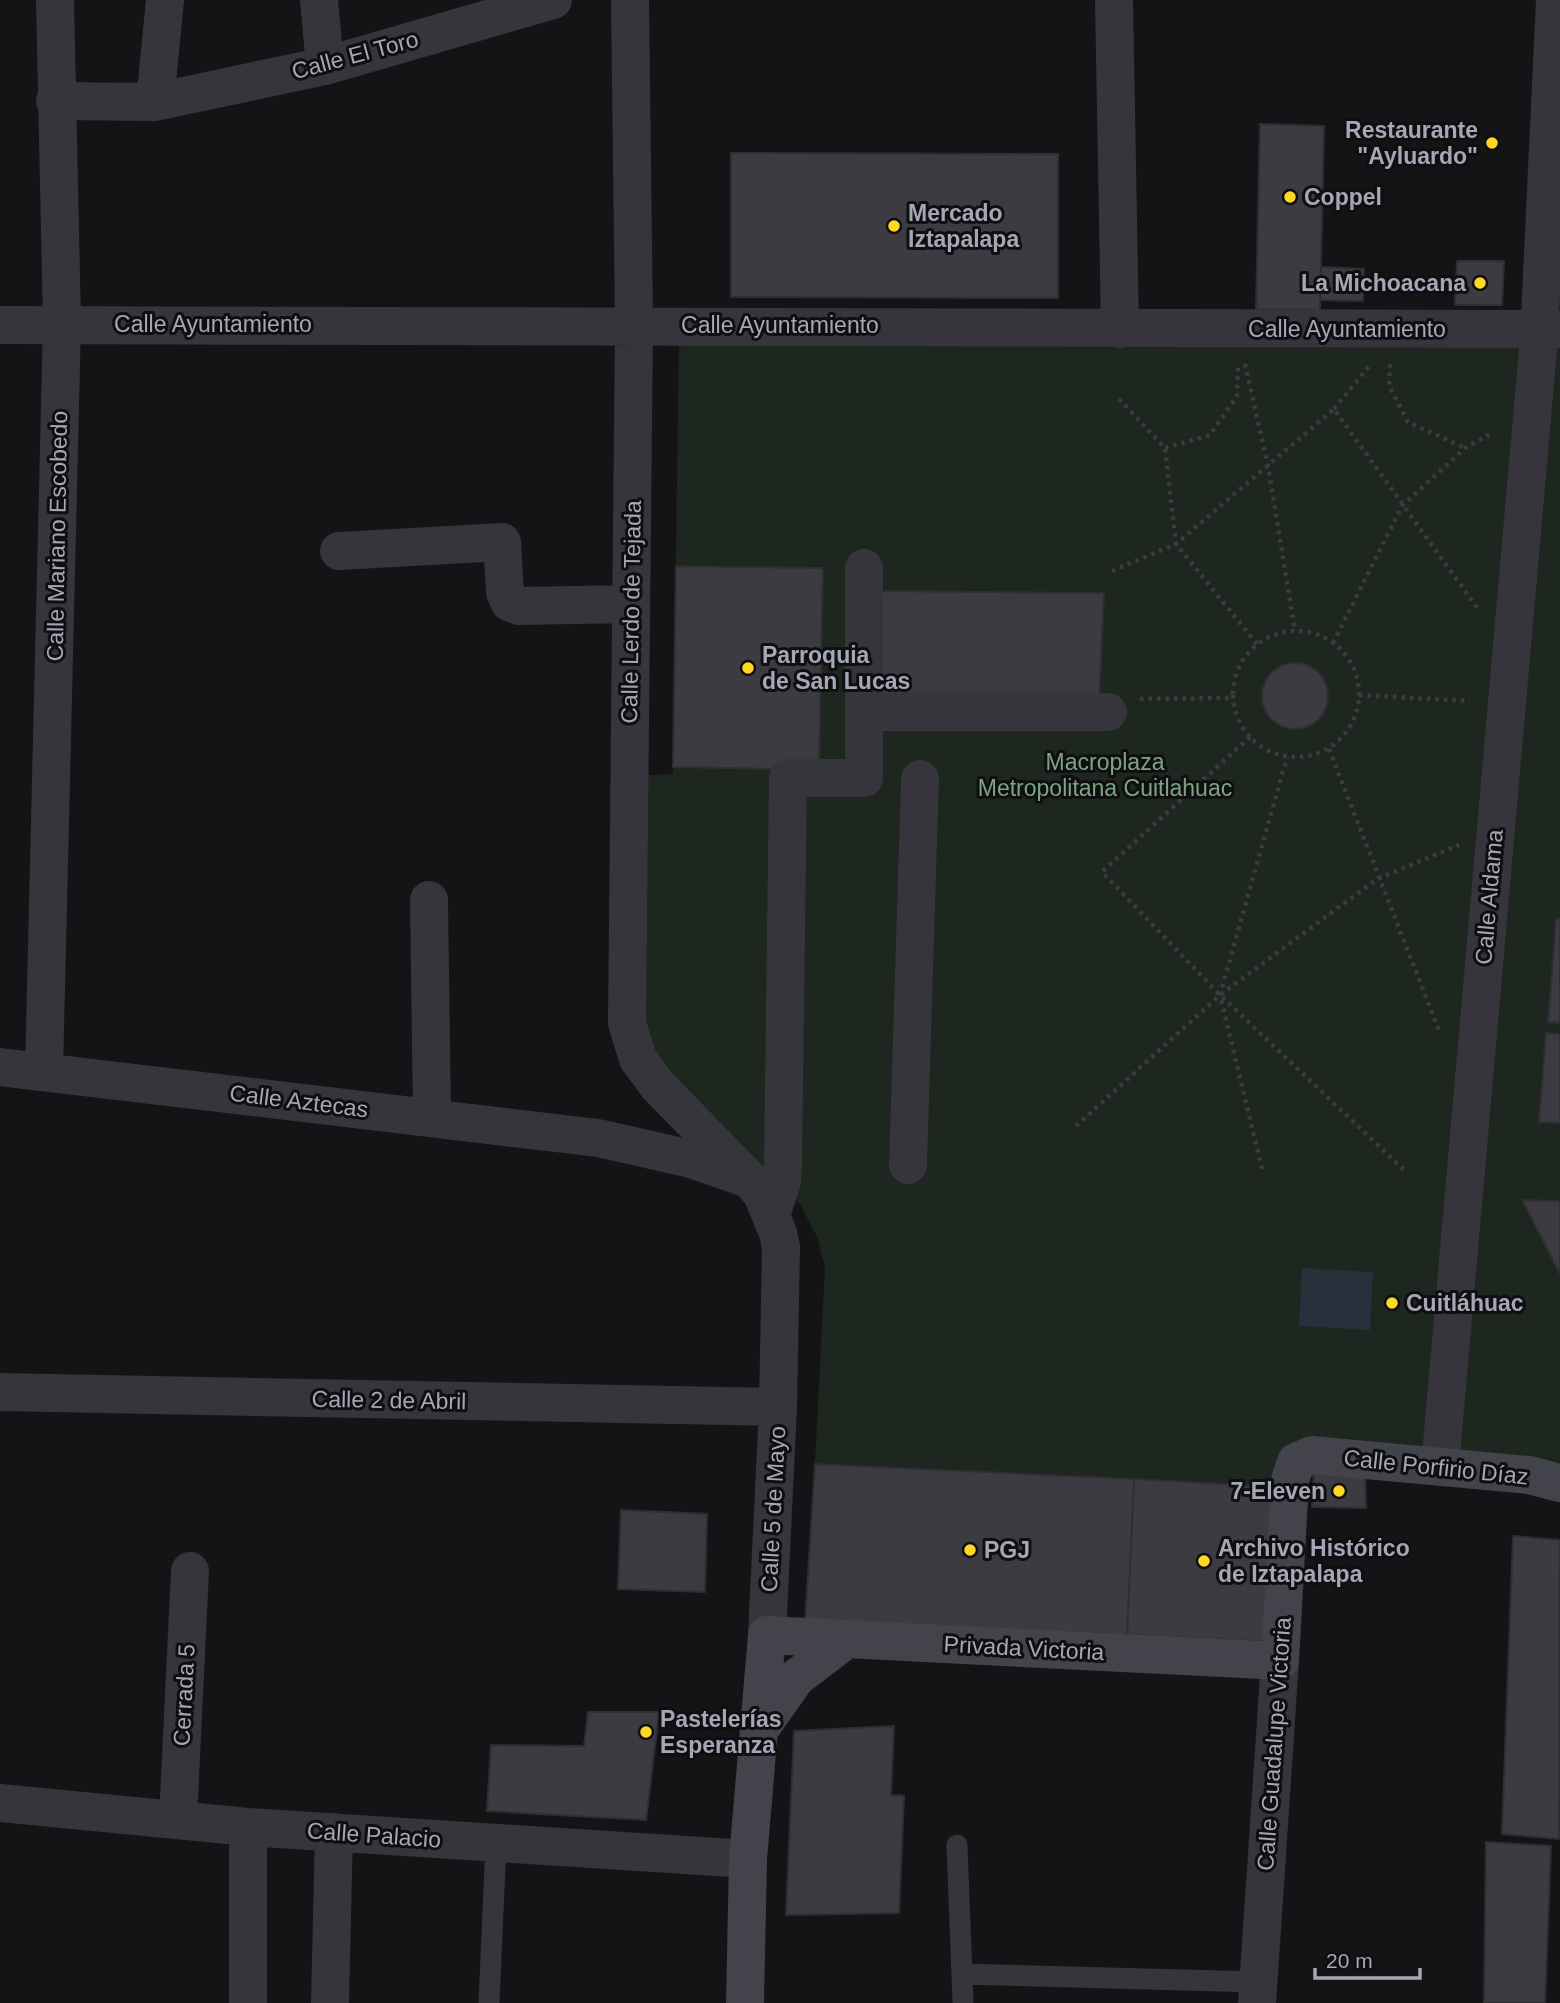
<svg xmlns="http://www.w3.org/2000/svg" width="1560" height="2003" font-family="Helvetica,sans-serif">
<rect width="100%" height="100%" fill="#141416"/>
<!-- green -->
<path fill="#1e2620" d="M679 337 1560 338V1470L1301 1443 1280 1487 815 1464 825 1267 817 1237 801 1206 782 1181 757 1162 646 1055 635 776 673 774Z"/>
<!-- water -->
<path fill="#29303b" d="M1302 1268 1373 1272 1370 1330 1299 1326Z"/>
<!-- building -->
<path fill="#3b3b41" stroke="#2f2e32" stroke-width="2" d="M1260 124 1324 126 1320 310 1256 309Z
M731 153 1058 154V298L731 297Z
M1457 261H1504L1502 305H1455Z
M1321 267 1364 269 1363 301 1320 300Z
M676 566 823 568 819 770 673 767Z
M870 591 1104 593 1099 703 869 699Z
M1262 696a33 33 0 1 1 66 0a33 33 0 1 1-66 0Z
M1556 919H1560V1023L1548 1022Z
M1546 1033 1560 1034V1123L1539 1122Z
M1522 1200 1560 1201V1274Z
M815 1464 1134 1479 1127 1635 805 1622Z
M1314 1471 1365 1475 1366 1508 1312 1507Z
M1134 1479 1280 1487 1272 1642 1127 1635Z
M621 1510 707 1514 705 1592 618 1589Z
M1513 1536 1560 1540 1559 1839 1502 1834Z
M588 1712H659L646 1820 487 1811 491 1745 584 1746Z
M894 1726 891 1795 904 1796 899 1913 786 1915 794 1731Z
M1486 1842 1551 1846 1545 2003H1484Z"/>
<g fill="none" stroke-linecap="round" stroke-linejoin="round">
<!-- path -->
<path stroke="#3b3c42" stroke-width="4.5" stroke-dasharray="3.5 5" stroke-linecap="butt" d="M1245 364 1268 466 1295 631
M1390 364 1389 386 1408 422 1465 448
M1119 399 1165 448 1176 544 1257 644
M1334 409 1371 364
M1165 448 1210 435 1237 396 1238 365
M1112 571 1176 544 1334 409 1478 609
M1233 694a63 63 0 1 1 126 0a63 63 0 1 1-126 0Z
M1333 643 1402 506 1465 448 1494 432
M1359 695 1470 701
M1140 699 1234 698
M1250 737 1102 872 1220 995 1404 1170
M1329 749 1440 1033
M1076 1126 1220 995 1377 879 1459 845
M1262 1169 1220 995 1287 757"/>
<!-- lane -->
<path stroke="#35353b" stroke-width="21" d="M957 1845 963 2003
M963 1974 1258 1982
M489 2003 496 1843"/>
<!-- street -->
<path stroke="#35353b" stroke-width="38" d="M319 0 325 66
M630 0 634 325 627 1023 638 1059 658 1086 749 1179
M1114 0 1120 329
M55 101 155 102 325 66 553 0
M155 102 165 0
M0 325 1560 329
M339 551 502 542 505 592 509 602 519 606 630 604
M864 568V712
M429 900 432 1117
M0 1067 598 1138 691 1159 749 1179 762 1194 778 1233 781 1247 778 1407 767 1635
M44 1071 62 323 55 0
M908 1165 920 779
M771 1216 782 1181 783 1163 788 778H864V712H1108
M0 1392 778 1407
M1440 1466 1539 338 1555 0
M0 1803 248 1827 748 1859
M178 1819 190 1571
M248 2003V1827
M330 2003 334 1832
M1257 2003 1280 1661"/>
<!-- secondary -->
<path stroke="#43434b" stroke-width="38" d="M760 1729 796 1678 847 1639
M745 2003 748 1859 767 1635 1280 1661 1290 1480 1296 1462 1312 1455 1529 1475 1560 1483"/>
</g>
<!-- markers -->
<g fill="#ffd823" stroke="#0f0f11" stroke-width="2.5">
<circle cx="1492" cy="143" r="7"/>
<circle cx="1290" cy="197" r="7"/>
<circle cx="894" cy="226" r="7"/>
<circle cx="1480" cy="283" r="7"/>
<circle cx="748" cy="668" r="7"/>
<circle cx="1392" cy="1303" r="7"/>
<circle cx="1339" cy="1491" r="7"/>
<circle cx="970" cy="1550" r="7"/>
<circle cx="1204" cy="1561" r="7"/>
<circle cx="646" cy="1732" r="7"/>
</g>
<g text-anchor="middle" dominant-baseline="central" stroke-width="6" stroke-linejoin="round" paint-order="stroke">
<!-- street labels -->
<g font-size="23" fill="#a5a7b7" stroke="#0f0f11">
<text transform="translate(355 55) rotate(-15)">Calle El Toro</text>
<text x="213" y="324">Calle Ayuntamiento</text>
<text x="780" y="325">Calle Ayuntamiento</text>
<text x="1347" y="329">Calle Ayuntamiento</text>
<text transform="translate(57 536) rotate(-89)">Calle Mariano Escobedo</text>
<text transform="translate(631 612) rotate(-89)">Calle Lerdo de Tejada</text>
<text transform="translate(1489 897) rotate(-85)">Calle Aldama</text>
<text transform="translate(299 1101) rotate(7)">Calle Aztecas</text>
<text transform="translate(389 1400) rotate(1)">Calle 2 de Abril</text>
<text transform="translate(1436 1467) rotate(6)">Calle Porfirio Díaz</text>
<text transform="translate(773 1509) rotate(-87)">Calle 5 de Mayo</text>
<text transform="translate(1024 1648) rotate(3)">Privada Victoria</text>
<text transform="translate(184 1695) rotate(-87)">Cerrada 5</text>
<text transform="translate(1274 1744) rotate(-86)">Calle Guadalupe Victoria</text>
<text transform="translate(374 1835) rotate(4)">Calle Palacio</text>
</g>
<!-- poi labels -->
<g font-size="23" font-weight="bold" fill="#a5a7b7" stroke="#0f0f11" text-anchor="start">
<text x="1478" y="130" text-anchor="end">Restaurante<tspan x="1478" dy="26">"Ayluardo"</tspan></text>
<text x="1304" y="197">Coppel</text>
<text x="908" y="213">Mercado<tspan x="908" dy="26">Iztapalapa</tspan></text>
<text x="1466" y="283" text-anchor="end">La Michoacana</text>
<text x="762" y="655">Parroquia<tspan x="762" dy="26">de San Lucas</tspan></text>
<text x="1406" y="1303">Cuitláhuac</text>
<text x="1325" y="1491" text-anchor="end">7-Eleven</text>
<text x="1218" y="1548">Archivo Histórico<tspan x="1218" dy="26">de Iztapalapa</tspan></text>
<text x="984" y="1550">PGJ</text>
<text x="660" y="1719">Pastelerías<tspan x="660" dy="26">Esperanza</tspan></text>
</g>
<!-- park labels -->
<g font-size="23" fill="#7aa483" stroke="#0f0f11">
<text x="1105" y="762">Macroplaza<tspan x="1105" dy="26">Metropolitana Cuitlahuac</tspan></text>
</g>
</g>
<!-- scale -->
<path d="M1315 1968v10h105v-10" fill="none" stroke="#a5a7b7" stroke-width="3.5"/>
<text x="1326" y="1968" font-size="21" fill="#a5a7b7" stroke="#0f0f11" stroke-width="5" paint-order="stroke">20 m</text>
</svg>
